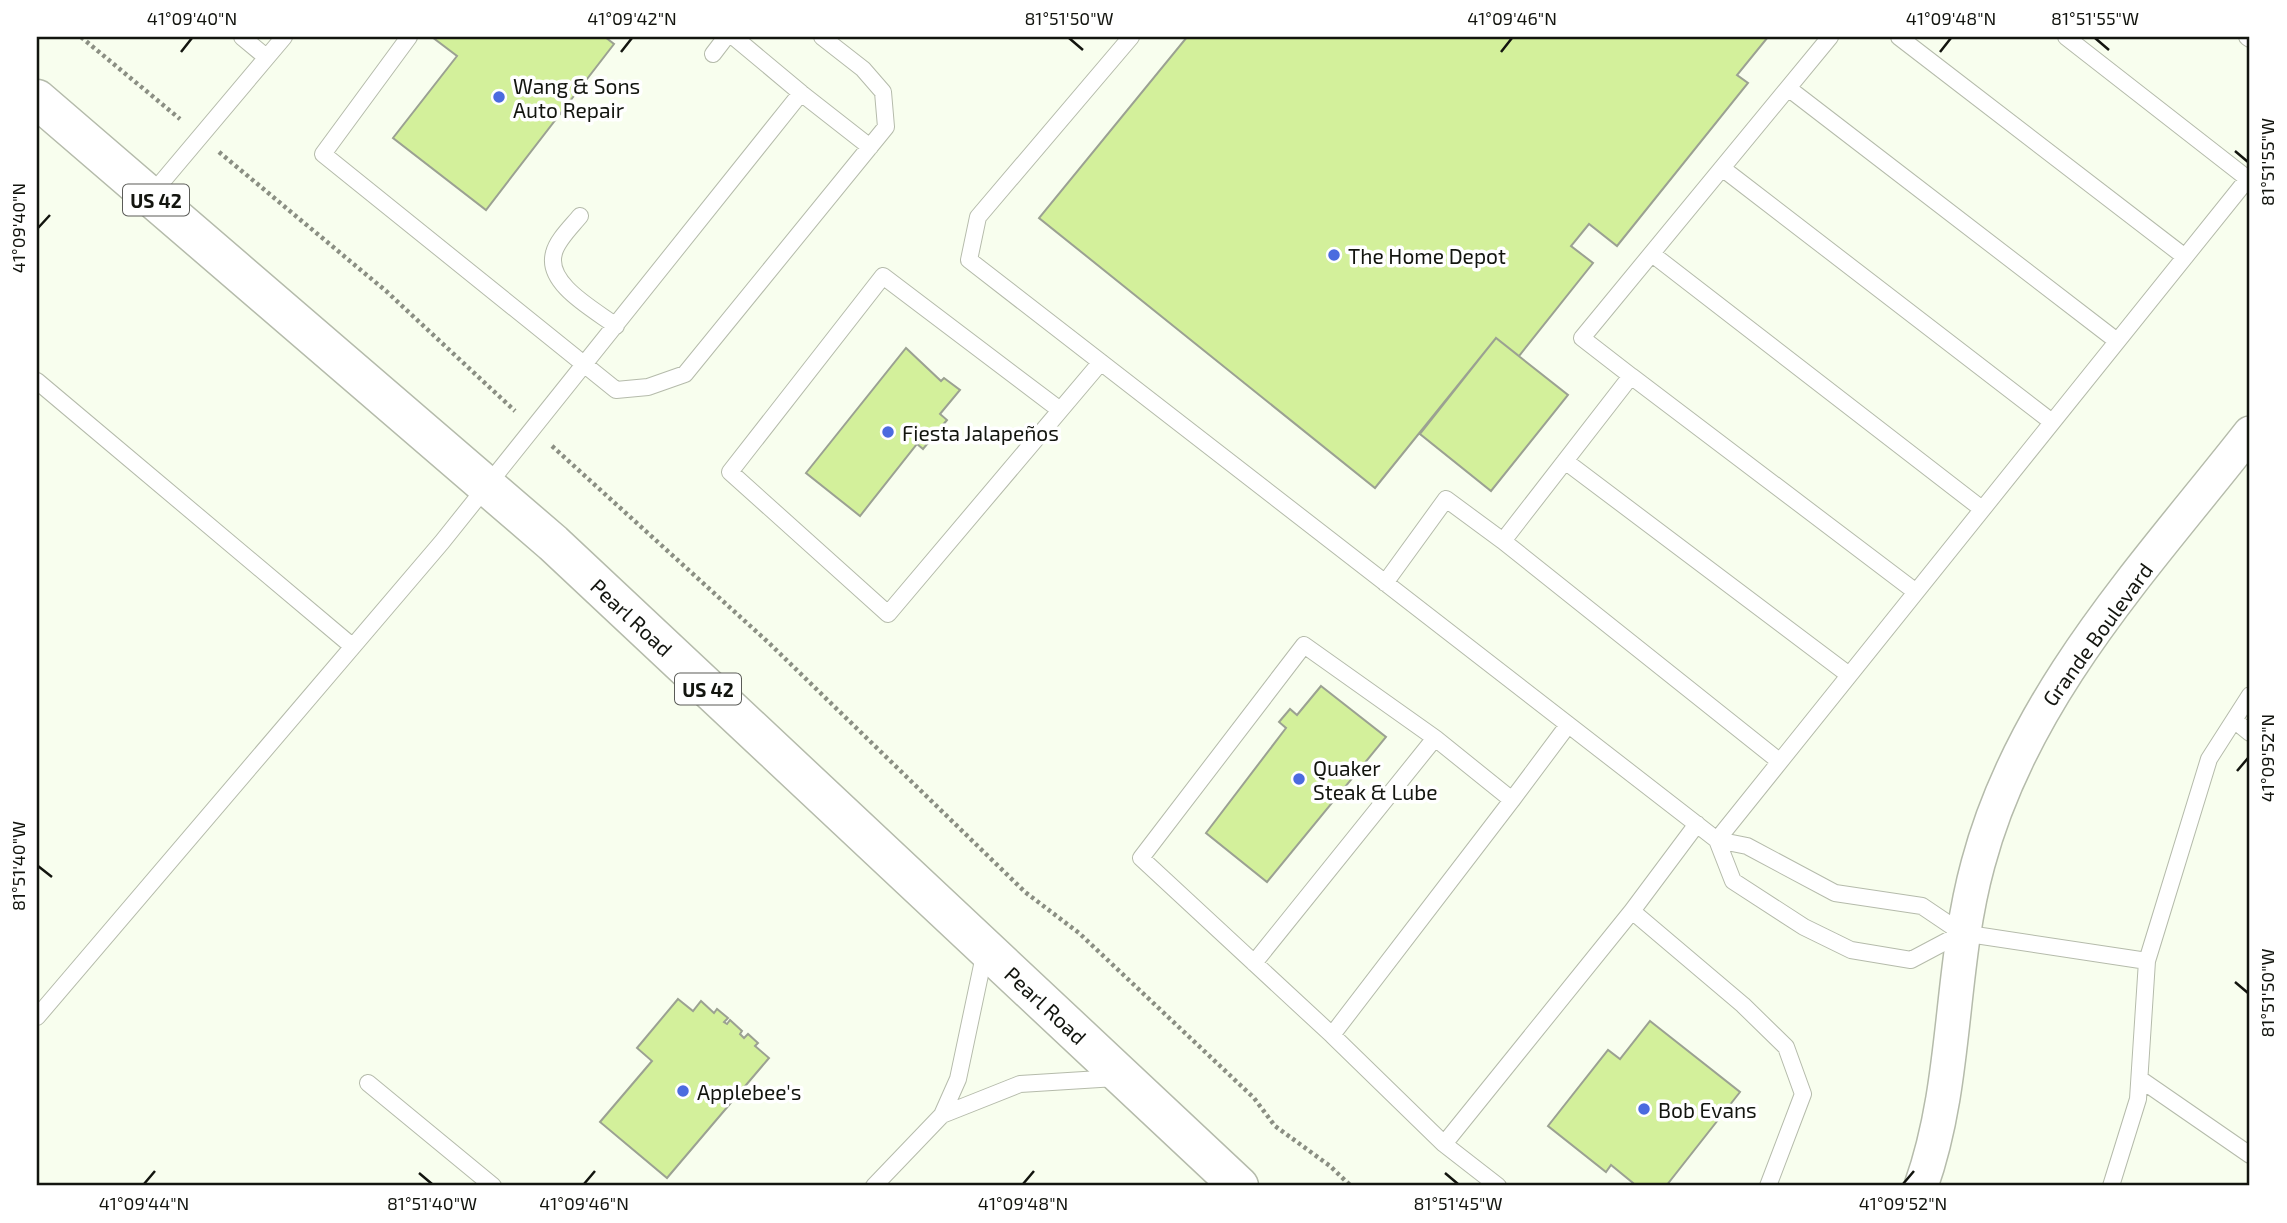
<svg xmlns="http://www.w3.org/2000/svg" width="2287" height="1223" font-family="'Exo 2',sans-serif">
<rect width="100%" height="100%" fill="#f8feee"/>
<!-- building -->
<path fill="#d3f09b" stroke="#9ba192" stroke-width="2" d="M432 37H605L614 44 486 210 393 138 457 56Z
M1187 37H1768L1737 75 1748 83 1617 246 1589 224 1571 246 1593 263 1519 356 1496 338 1375 488 1039 218Z
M1496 338 1568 395 1491 491 1420 434Z
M906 348 941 381 944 378 960 390 940 414 947 420 923 449 917 444 860 516 806 473Z
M1321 686 1386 737 1267 882 1206 833 1286 728 1279 722 1290 709 1297 715Z
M678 999 693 1011 701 1001 714 1013 717 1009 728 1018 724 1022 727 1024 730 1020 742 1031 740 1034 744 1038 748 1034 758 1043 755 1046 769 1058 667 1178 600 1122 652 1061 637 1048Z
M1650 1021 1740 1092 1666 1186H1631L1633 1183 1611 1165 1606 1172 1548 1126 1608 1050 1620 1059Z"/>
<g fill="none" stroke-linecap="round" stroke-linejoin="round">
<!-- service casing -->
<g stroke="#b5bbab" stroke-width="18">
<path id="service" d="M242 37 266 57
M409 37 323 154 616 390 648 387 685 374 886 127 883 92 863 69 822 37
M734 37 801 93
M1131 37 978 217 969 260 1717 840 2250 176
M1899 37 2185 257
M2066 37 2248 179
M2247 37 2250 39
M713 54 726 37
M1788 88 2117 341
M1722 168 2052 422
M151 195 284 37
M580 216C572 226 557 240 554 253 545 284 595 310 616 326
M1652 254 1982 509
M1631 376 1916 592
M37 381 352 646
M1060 410 883 276 730 472 888 614 1101 362
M1565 461 1849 675
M1503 541 1779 761
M1385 583 1446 499 1503 541 1631 376 1582 338 1830 37
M2234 720 2250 733
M1512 800 1332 1035 1141 858 1304 645 1435 738 1512 800 1568 725
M1697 824 1632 911 1743 1005 1786 1047 1803 1094 1768 1186
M1717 840 1747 846 1835 893 1922 906 1962 933 2147 961
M1717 840 1733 881 1804 927 1851 950 1911 960 1962 933
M1254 963 1435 738
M37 1017 442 542 801 93 870 147
M1332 1035 1444 1144 1498 1186
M2140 1079 2250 1155
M368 1083 493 1186
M942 1115 1020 1084 1116 1078
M1444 1144 1632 911
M874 1186 942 1115 958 1079 985 951
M2111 1186 2138 1099 2147 961 2209 759 2250 695"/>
</g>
<!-- minor casing -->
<g stroke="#b5bbab" stroke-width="36">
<path id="minor" d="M1921 1186C1958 1082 1949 970 1978 864 2023 695 2145 567 2250 433"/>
</g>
<!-- primary casing -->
<g stroke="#b5bbab" stroke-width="41">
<path id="primary" d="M37 99 553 543 1239 1186"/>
</g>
<!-- path -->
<path stroke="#8b8f83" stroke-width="4.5" stroke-dasharray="3.5 3.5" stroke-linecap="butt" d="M81 37 180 119
M219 152 386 291 515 411
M552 446 769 643 1025 892 1079 933 1254 1098 1275 1126 1330 1166 1351 1186"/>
<!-- service -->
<use href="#service" stroke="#fff" stroke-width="16"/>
<!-- minor -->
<use href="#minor" stroke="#fff" stroke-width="33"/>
<!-- primary -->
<use href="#primary" stroke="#fff" stroke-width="38"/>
</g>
<!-- ticks -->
<path fill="none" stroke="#13150f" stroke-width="2.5" d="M1069 38 1083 50M2095 38 2109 50M181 52 192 38M621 52 632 38M1501 52 1512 38M1940 52 1951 38M2235 151 2248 162M38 228 50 215M2237 771 2248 758M38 866 52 877M2235 982 2248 993M419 1173 432 1184M1445 1173 1458 1184M144 1184 155 1171M584 1184 595 1171M1023 1184 1034 1171M1903 1184 1914 1171"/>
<!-- markers -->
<g fill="#4b6bdf" stroke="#fff" stroke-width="2.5">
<circle cx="499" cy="97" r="7"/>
<circle cx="1334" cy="255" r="7"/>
<circle cx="888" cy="432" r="7"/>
<circle cx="1299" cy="779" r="7"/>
<circle cx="683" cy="1091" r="7"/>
<circle cx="1644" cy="1109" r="7"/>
</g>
<g text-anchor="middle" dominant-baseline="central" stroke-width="7" stroke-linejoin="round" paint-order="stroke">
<!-- shield labels -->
<g fill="#fff" stroke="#5a5b57" stroke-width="2">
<rect x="123" y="184.5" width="66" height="31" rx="5"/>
<rect x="675" y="673.5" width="66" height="31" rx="5"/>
</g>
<g font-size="19" font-weight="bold" fill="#13150f">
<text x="156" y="200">US 42</text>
<text x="708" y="689">US 42</text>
</g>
<!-- poi labels -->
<g font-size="21" fill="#13150f" stroke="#fff" text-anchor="start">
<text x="513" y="85">Wang &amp; Sons<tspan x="513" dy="24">Auto Repair</tspan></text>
<text x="1348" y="255">The Home Depot</text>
<text x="902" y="432">Fiesta Jalapeños</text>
<text x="1313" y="767">Quaker<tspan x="1313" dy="24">Steak &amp; Lube</tspan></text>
<text x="697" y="1091">Applebee's</text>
<text x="1658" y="1109">Bob Evans</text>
</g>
<!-- street labels -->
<g font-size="21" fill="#13150f" stroke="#fff">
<text transform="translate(632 617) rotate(43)">Pearl Road</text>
<text transform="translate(2097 634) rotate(-54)">Grande Boulevard</text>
<text transform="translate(1046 1005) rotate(43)">Pearl Road</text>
</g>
</g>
<!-- border -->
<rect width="2287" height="1223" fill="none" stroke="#ffffff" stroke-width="77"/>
<rect x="38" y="38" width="2210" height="1146" fill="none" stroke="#13150f" stroke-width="2.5"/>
<g font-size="18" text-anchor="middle" fill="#13150f">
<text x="192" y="25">41°09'40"N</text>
<text x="632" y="25">41°09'42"N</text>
<text x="1069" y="25">81°51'50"W</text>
<text x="1512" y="25">41°09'46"N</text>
<text x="1951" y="25">41°09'48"N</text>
<text x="2095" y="25">81°51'55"W</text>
<text transform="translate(2268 162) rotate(-90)" y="6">81°51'55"W</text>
<text transform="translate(19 228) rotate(-90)" y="6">41°09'40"N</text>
<text transform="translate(2268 758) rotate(-90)" y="6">41°09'52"N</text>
<text transform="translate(19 866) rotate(-90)" y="6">81°51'40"W</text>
<text transform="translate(2268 993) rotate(-90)" y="6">81°51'50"W</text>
<text x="144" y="1210">41°09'44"N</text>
<text x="432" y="1210">81°51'40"W</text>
<text x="584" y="1210">41°09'46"N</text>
<text x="1023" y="1210">41°09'48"N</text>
<text x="1458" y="1210">81°51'45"W</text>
<text x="1903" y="1210">41°09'52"N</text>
</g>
</svg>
